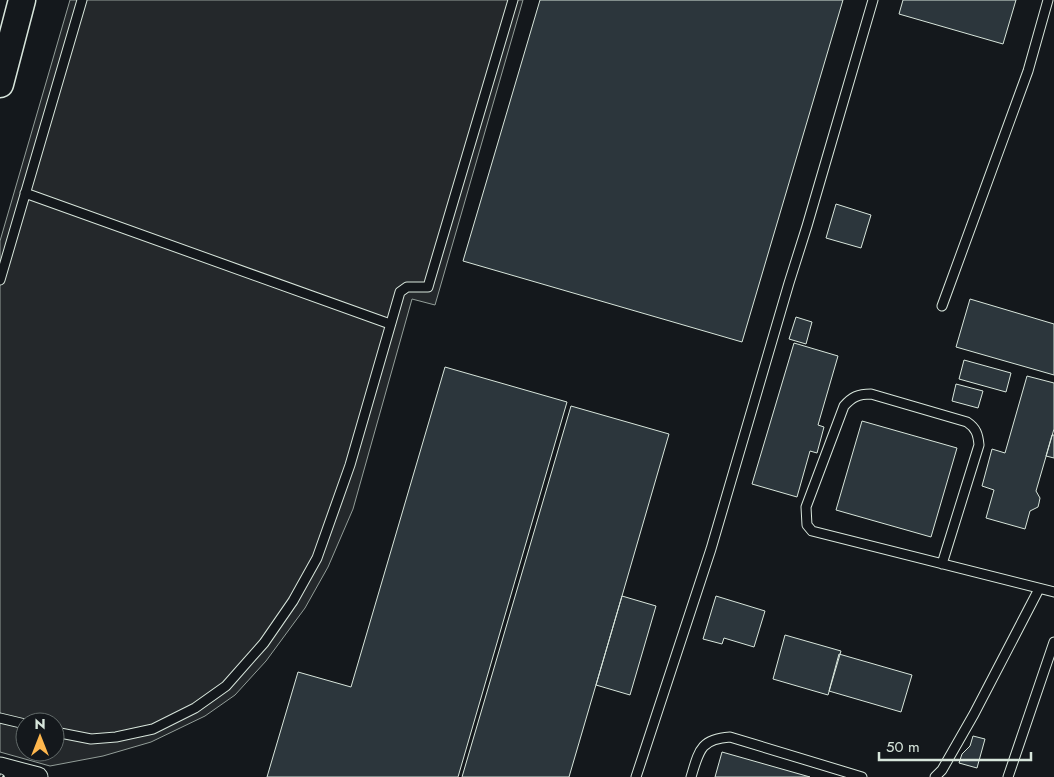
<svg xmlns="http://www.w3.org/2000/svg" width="1054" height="777" font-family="Jost,sans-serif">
<rect width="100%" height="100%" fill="#14181c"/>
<!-- parking -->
<path fill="#24282b" stroke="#939e99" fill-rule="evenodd" d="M70 0H523L435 305 412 299 353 509 328 567 305 608 266 661 235 695 205 716 151 742 103 756 50 766 0 752V241ZM25 722H55V752H25Z"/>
<!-- building -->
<path fill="#2c363c" stroke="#d8e6dc" d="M540 0H843L742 342 463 261Z
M903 0H1016L1003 44 899 14Z
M836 204 871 215 861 248 826 238Z
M970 299 1054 324V375L956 347Z
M796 317 812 322 806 344 789 339Z
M794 343 838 356 818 425 824 427 817 453 810 451 797 497 752 484Z
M964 360 1011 373 1006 392 959 379Z
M445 367 567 402 458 777H267L298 672 351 687Z
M1027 376 1054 383V429L1036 491 1040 498 1039 503 1038 507 1030 511 1025 529 986 518 994 490 982 486 992 449 1005 453Z
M956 384 983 391 978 408 952 401Z
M571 406 669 434 622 596 569 777H462Z
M862 421 957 448 931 537 836 510Z
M1052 435H1054V458L1046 456Z
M622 596 656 606 630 695 596 685Z
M716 596 765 611 754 647 724 638 722 644 703 639Z
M785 635 841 651 828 695 773 679Z
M839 654 912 675 901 712 829 691Z
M973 736 985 739 977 768 959 763 962 754 970 746Z
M722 752 810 777H715Z"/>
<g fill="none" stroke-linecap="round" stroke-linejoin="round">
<!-- service casing -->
<g stroke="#d8e6dc" stroke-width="11">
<path id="service" d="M25 193 390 324
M0 280 82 0
M942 306 1028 71 1048 0
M942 564 979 445C978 434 976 428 967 422L871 394C858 394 852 397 844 406L806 507 807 525 812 531 1054 592
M0 718 25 724
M55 732 91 739 116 737 153 729 195 708 226 686 264 643 293 601 317 558 350 465 400 292 407 287H428L430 280 513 0
M636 777 711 549 789 283 807 226 873 0
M691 777C699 751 700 739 730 737L862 777
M935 777 942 770 974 714 1039 589
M1008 777 1054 642"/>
</g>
<!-- minor casing -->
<g stroke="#d8e6dc" stroke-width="21">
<path id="minor" d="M0 767 38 777"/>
</g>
<!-- secondary casing -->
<g stroke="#d8e6dc" stroke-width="29">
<path id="secondary" d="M0 84 22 0"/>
</g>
<!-- service -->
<use href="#service" stroke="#14181c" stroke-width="9"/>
<!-- minor -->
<use href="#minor" stroke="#14181c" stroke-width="19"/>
<!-- secondary -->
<use href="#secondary" stroke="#14181c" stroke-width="26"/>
<!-- rail casing -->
<g stroke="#d8e6dc" stroke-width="5.5">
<path id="rail" d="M0 776 2 777"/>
</g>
<!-- rail -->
<use href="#rail" stroke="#14181c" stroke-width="4" stroke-dasharray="11" stroke-linecap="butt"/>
</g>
<!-- north arrow -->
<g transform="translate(40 737)"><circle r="24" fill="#14181c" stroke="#626a69"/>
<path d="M0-4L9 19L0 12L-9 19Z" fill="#ffb74d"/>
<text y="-8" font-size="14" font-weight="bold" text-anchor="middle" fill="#d8e6dc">N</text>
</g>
<!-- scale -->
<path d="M879 752v8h152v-8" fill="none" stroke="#d8e6dc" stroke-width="2.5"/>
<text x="886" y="752" font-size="15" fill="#d8e6dc" stroke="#14181c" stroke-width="4" paint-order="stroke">50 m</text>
</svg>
